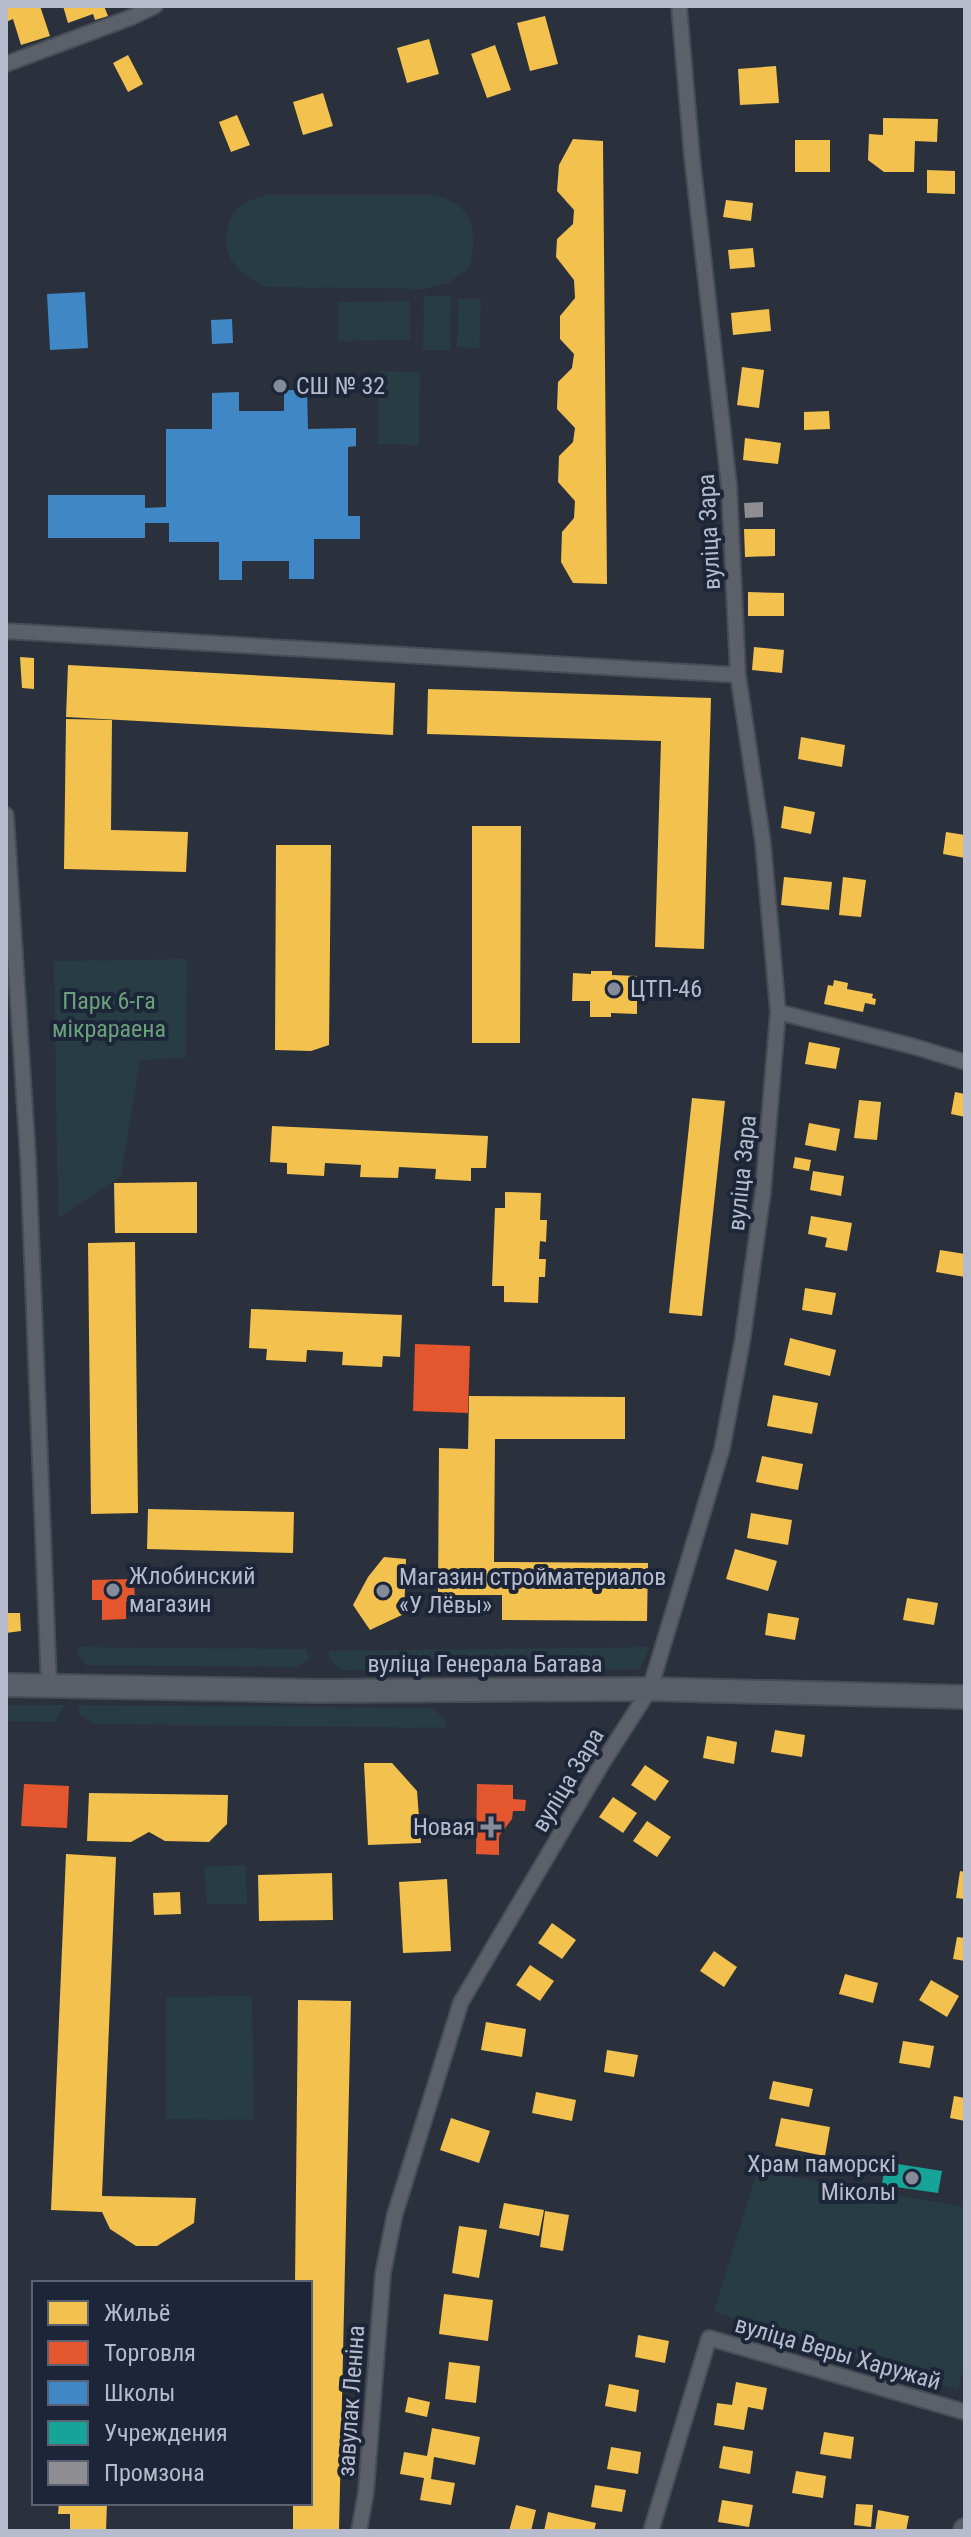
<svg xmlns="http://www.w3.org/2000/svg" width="971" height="2537" font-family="'Roboto Condensed',sans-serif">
<rect width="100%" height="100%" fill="#2b313c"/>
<!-- green -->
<path fill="#273c43" d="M267 195H434C474 204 479 233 469 268L448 283 424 289 268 287C243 278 222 260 227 231 229 222 231 214 238 208 245 201 257 198 267 195Z
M424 296H451L450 350H423Z
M458 299H481L479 348 457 347Z
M410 301V340L338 341V302Z
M379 371 420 372 419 445 378 444Z
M187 959 186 1058 140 1060 121 1176 58 1218 54 961Z
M77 1647 306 1649 310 1659 295 1667 87 1665 78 1656Z
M650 1647 640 1669 341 1670 329 1659V1651Z
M6 1705H65L55 1722 6 1721Z
M79 1705 432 1708 445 1719 446 1728 94 1724 79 1714Z
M246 1865 247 1904H207L204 1867Z
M252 1996 254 2120 166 2119V1997Z
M757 2171 965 2207V2357L958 2390 714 2312Z"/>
<!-- homes -->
<path fill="#f2c14e" d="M6 6H40L50 36 21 45 13 19 6 22Z
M63 6H104L108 16 95 20 93 14 68 23Z
M545 16 558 64 530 71 517 23Z
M429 39 439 74 407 83 397 48Z
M495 45 511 90 487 98 471 54Z
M128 55 143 84 128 92 113 63Z
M776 66 779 103 740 105 738 69Z
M323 93 333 126 303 135 293 102Z
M237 115 250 145 231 152 219 122Z
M883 118 938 119 937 142 915 141 914 172H884L868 160 869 134 883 135Z
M573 139 603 141 607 584 573 583 561 562 562 532 574 518 575 501 558 482 559 456 573 442 575 428 557 409 558 382 572 368 574 354 560 339V316L575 298 574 280 556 257 557 239 573 224 574 210 557 191 559 165Z
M795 140H830V172H795Z
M927 170 955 171V194L927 193Z
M726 200 753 203 751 221 723 217Z
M753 248 755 267 730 269 728 250Z
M769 309 771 331 733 335 731 313Z
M742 367 764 370 759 408 737 405Z
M829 411 830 429 804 430V412Z
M745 438 781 443 778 464 743 460Z
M744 529H775V556L745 557Z
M748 592 784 593V616H748Z
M754 647 784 650 782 673 752 670Z
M20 657 34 658V689L22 688Z
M68 665 395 683 393 735 66 717Z
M428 689 711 698 704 949 655 947 661 741 427 734Z
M66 719 112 720 111 830 188 832 186 872 64 869Z
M801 737 845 745 842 767 798 759Z
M784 806 815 812 811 834 781 828Z
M472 826H521L520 1043H472Z
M946 832 965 835V858L943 854Z
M276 845H331L329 1045 311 1051 275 1050Z
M784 877 832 882 829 910 781 905Z
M843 877 866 880 861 917 839 915Z
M591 971H612V975L637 976V1014L611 1013V1017H590V1001H572L573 973 591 974Z
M834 980 848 983 847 989 873 994 872 998 876 999 875 1005 865 1003 863 1012 824 1004 828 985 833 986Z
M809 1042 840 1048 836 1069 805 1064Z
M955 1092 965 1094V1117L951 1114Z
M692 1098 725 1101 702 1316 669 1313Z
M859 1100 881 1102 877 1140 854 1138Z
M809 1123 840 1129 836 1151 805 1145Z
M272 1126 488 1136 486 1168H471V1181L435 1179 436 1169 399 1167 398 1178 360 1177 361 1165 325 1163 324 1176 287 1174V1163L270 1162Z
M795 1157 811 1160 809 1171 793 1168Z
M813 1171 844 1176 841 1196 810 1190Z
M197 1182V1233H115L114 1183Z
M505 1192 541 1193 540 1220H547L546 1242 540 1241 539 1259H546L545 1277H539L538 1303 504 1302V1286H492L495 1208H505Z
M811 1216 852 1223 847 1251 825 1247 827 1238 808 1234Z
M135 1242 138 1513 91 1514 88 1243Z
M940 1250 965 1254V1277L936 1272Z
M805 1288 836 1293 832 1315 802 1310Z
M251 1309 402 1315 400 1357 383 1356 382 1367 342 1365 343 1352 307 1350 306 1362 266 1360 267 1349 249 1348Z
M790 1338 836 1350 830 1376 784 1365Z
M773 1395 818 1403 812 1434 767 1426Z
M469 1396 625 1397V1439H495L494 1562 648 1563 647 1621 502 1620V1595H438L439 1448 468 1449Z
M762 1456 803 1464 798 1490 756 1482Z
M148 1509 294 1512 293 1553 147 1549Z
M751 1513 792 1520 788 1545 747 1538Z
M735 1549 777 1561 768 1591 726 1579Z
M384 1557 406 1559 404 1614 370 1630 353 1605 368 1577Z
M907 1598 938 1603 934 1625 903 1620Z
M6 1613H20L21 1631 6 1633Z
M768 1613 799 1618 795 1640 765 1635Z
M775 1730 805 1735 802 1757 771 1752Z
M707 1736 737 1742 734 1764 703 1758Z
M364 1763H392L417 1791 421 1843 368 1845Z
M645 1765 669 1781 655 1801 631 1785Z
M89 1793 228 1795 227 1824 209 1842 165 1841 149 1832 131 1842 87 1841Z
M613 1797 637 1813 623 1833 599 1817Z
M647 1821 671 1837 657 1857 633 1841Z
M66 1854 116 1857 102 2196 196 2198 194 2223 157 2246H136L110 2229 102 2212 51 2210Z
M960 1871 965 1872V1899L956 1898Z
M332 1873 333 1920 259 1921 258 1875Z
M447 1879 451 1951 403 1953 399 1882Z
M180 1892 181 1914 154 1915 153 1893Z
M552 1923 576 1940 562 1959 538 1943Z
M957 1937 965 1938V1961L953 1959Z
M714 1951 737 1967 724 1987 700 1971Z
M530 1965 554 1981 540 2001 516 1985Z
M845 1974 878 1983 873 2003 839 1994Z
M931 1980 959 1996 947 2017 919 2000Z
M298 2000 351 2001 339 2531H293V2503H310V2283H295Z
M486 2022 526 2029 522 2057 481 2050Z
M903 2041 934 2046 930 2068 899 2063Z
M607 2050 638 2055 634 2077 604 2072Z
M773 2081 813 2089 809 2107 769 2099Z
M536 2092 576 2100 572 2121 532 2113Z
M954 2096 965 2098V2121L950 2118Z
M451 2118 490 2131 479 2163 440 2150Z
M781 2118 830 2127 825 2156 775 2146Z
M504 2203 544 2210 539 2236 499 2228Z
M545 2211 569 2215 563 2251 540 2247Z
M459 2226 487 2230 479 2278 452 2273Z
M444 2294 493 2300 488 2341 439 2334Z
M638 2335 669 2341 665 2363 635 2357Z
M449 2362 480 2366 476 2403 445 2399Z
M736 2382 767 2388 763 2410 748 2407 744 2430 714 2425 717 2403 732 2405Z
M609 2384 639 2390 636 2412 605 2406Z
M408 2397 430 2402 427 2417 405 2412Z
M432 2428 480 2437 475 2465 434 2457 431 2479 455 2483 451 2505 420 2500 424 2478 400 2474 404 2452 427 2456Z
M824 2432 854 2437 851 2459 820 2454Z
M723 2446 753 2451 750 2474 719 2468Z
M611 2447 641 2452 638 2474 607 2469Z
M796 2471 826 2476 823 2498 792 2493Z
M595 2485 626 2490 622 2512 591 2507Z
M722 2500 753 2505 749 2527 718 2522Z
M59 2503H107L106 2531 70 2530V2514H58Z
M856 2504 873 2505 871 2527 854 2525Z
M516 2505 536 2510 531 2531H509Z
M878 2510 909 2516 906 2531H875Z
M548 2512 596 2523 594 2531H544Z"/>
<!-- shops -->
<path fill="#e4572e" d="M415 1344 470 1346 468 1413 413 1411Z
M134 1579 135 1602H126V1619L102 1620V1600H92V1580Z
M24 1784 69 1786 67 1828 21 1826Z
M477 1784 513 1785V1799L526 1800 525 1811H513L512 1819 499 1836V1855L476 1854Z"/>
<!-- schools -->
<path fill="#3f88c5" d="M85 292 88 348 50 350 47 294Z
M232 319 233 343 212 344 211 320Z
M284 390H307L308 429 356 428V446L348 447V516H360V539H314V579H289V561H242V580H219V542H169V523H145V538H48V495H145V508L166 507V429H212V393L239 392V411H284Z"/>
<!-- public -->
<path fill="#17a398" d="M885 2162 942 2171 938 2193 882 2185Z"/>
<!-- industry -->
<path fill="#8d8d92" d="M763 502V517L745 518 744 503Z"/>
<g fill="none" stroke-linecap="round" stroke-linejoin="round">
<!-- street casing -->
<g stroke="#484c55" stroke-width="18">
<path id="street" d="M6 64 132 17 155 6
M6 631 738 675
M6 815 28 1157 49 1685
M778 1012 912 1046 965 1062
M359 2531 366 2492 383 2273 395 2214 461 2002 603 1762 650 1689 722 1449 742 1343 763 1192 778 1012 763 843 738 675 729 485 692 157 679 6
M651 2531 709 2338 965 2412"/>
</g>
<!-- secondary casing -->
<g stroke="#484c55" stroke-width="26">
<path id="secondary" d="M6 1685 316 1691 650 1689 965 1697
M965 2531V2530"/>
</g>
<!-- street -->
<use href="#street" stroke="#5c6069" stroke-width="14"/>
<!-- secondary -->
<use href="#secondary" stroke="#5a5e68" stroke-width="22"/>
</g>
<!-- markers -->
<g fill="#858b9a" stroke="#1d2638" stroke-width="3">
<circle cx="280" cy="386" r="8"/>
<circle cx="614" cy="989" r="8"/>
<circle cx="113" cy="1590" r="8"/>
<circle cx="383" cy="1591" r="8"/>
<path d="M487 1815h8v8h8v8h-8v8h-8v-8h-8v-8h8z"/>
<circle cx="912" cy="2178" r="8"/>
</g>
<g text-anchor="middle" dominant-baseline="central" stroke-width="8" stroke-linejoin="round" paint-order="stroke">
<!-- poi labels -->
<g font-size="24" fill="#b6bccd" stroke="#1d2638" text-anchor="start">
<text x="296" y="386">СШ № 32</text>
<text x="630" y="989">ЦТП-46</text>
<text x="129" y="1576">Жлобинский<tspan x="129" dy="28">магазин</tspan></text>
<text x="399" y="1577">Магазин стройматериалов<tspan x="399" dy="28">«У Лёвы»</tspan></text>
<text x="475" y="1827" text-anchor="end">Новая</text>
<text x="896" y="2164" text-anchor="end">Храм паморскі<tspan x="896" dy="28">Міколы</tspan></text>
</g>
<!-- street labels -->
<g font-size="24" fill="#b6bccd" stroke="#1d2638">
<text transform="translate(709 532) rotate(-93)">вуліца Зара</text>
<text transform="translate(742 1173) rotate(-84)">вуліца Зара</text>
<text x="485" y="1664">вуліца Генерала Батава</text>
<text transform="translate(568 1780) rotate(-59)">вуліца Зара</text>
<text transform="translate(838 2353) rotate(16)">вуліца Веры Харужай</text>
<text transform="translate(351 2401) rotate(-86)">завулак Леніна</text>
</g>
<!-- park labels -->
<g font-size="24" fill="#6ba07c" stroke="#1d2638">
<text x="109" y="1001">Парк 6-га<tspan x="109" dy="28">мікрараена</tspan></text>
</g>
</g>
<!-- border -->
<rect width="971" height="2537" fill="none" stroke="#b6bccd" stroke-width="16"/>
<!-- legend -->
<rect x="32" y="2281" width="280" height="224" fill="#1d2638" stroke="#5a6274" stroke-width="2"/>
<rect x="48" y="2301" width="40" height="24" fill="#f2c14e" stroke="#5a6274" stroke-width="2"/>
<text x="104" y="2321" font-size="24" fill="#b6bccd">Жильё</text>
<rect x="48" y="2341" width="40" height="24" fill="#e4572e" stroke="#5a6274" stroke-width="2"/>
<text x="104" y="2361" font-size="24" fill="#b6bccd">Торговля</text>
<rect x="48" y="2381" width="40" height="24" fill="#3f88c5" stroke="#5a6274" stroke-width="2"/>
<text x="104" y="2401" font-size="24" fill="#b6bccd">Школы</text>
<rect x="48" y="2421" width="40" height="24" fill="#17a398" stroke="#5a6274" stroke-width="2"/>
<text x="104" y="2441" font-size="24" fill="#b6bccd">Учреждения</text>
<rect x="48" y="2461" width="40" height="24" fill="#8d8d92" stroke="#5a6274" stroke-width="2"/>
<text x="104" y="2481" font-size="24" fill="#b6bccd">Промзона</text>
</svg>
